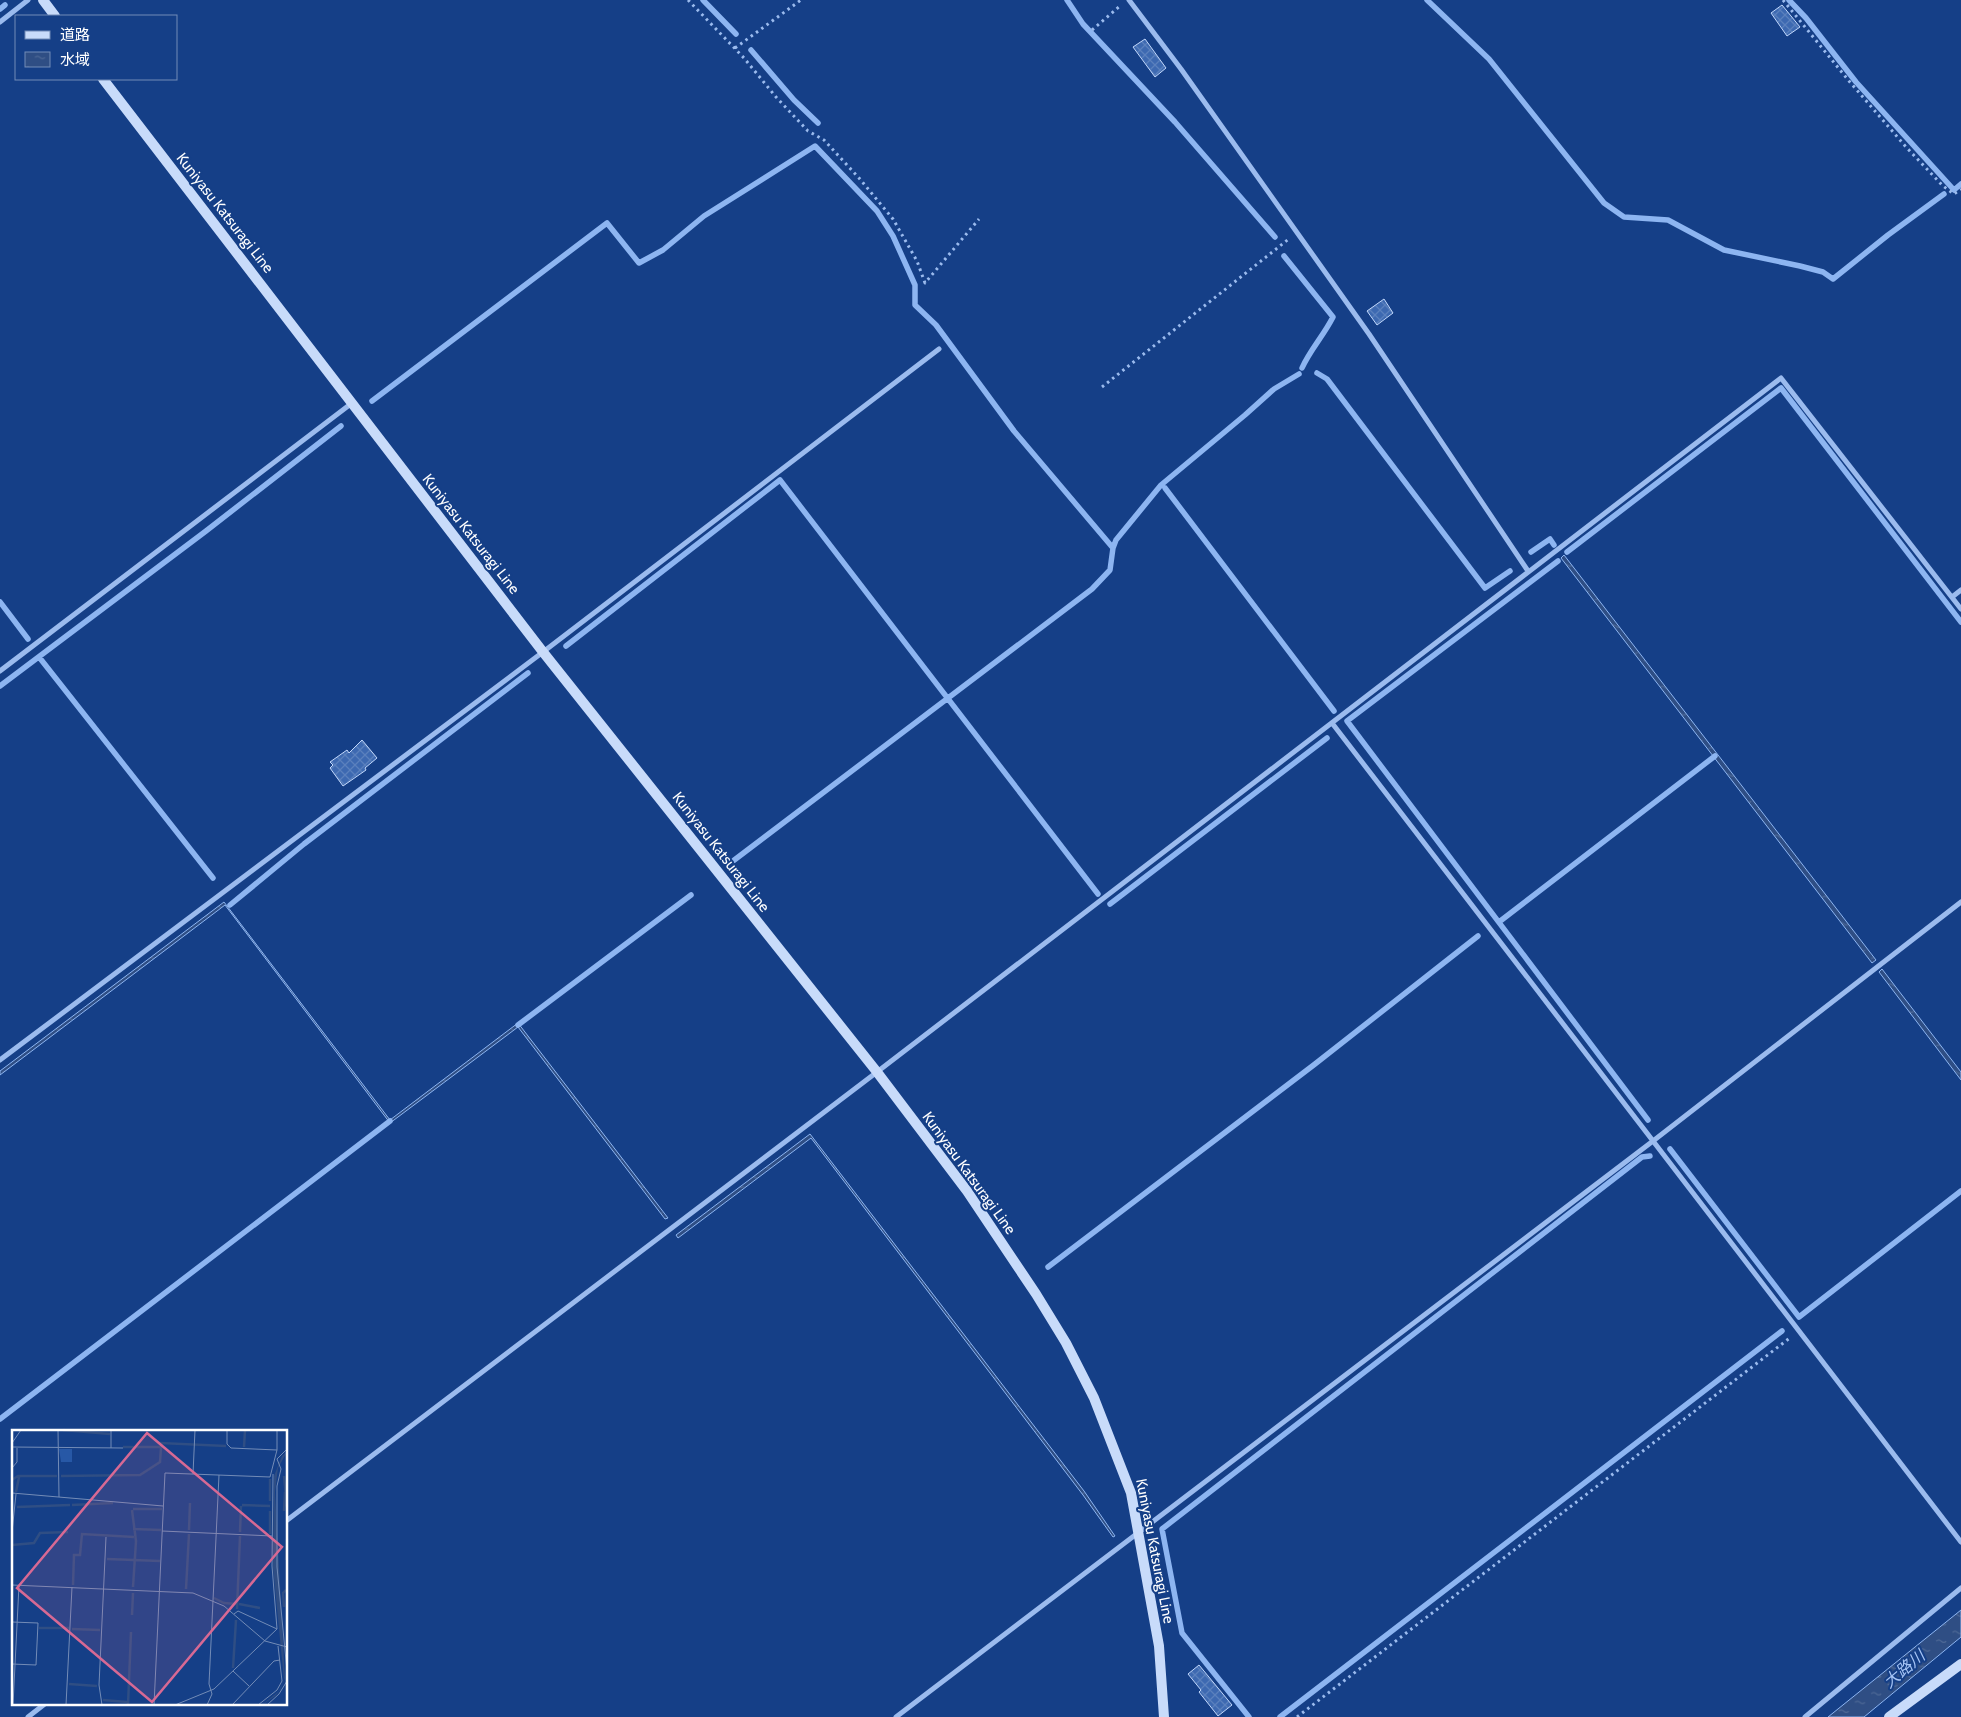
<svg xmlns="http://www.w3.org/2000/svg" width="1961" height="1717" font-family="Cabin,'Noto Sans JP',sans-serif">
<defs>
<pattern id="water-ripples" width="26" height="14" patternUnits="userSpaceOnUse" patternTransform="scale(1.25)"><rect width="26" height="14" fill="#2f4e84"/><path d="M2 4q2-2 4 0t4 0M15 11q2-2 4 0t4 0" fill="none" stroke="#4e6996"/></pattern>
<pattern id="building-cross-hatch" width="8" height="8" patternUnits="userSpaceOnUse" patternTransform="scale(1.25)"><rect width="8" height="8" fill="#3d69b1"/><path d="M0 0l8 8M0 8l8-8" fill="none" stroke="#5a80bd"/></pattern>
</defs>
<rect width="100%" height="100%" fill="#153f87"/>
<!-- water -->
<path fill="url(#water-ripples)" stroke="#8db5f1" d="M1564 555 1876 960 1872 963 1561 558Z
M224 902 390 1120 518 1023 668 1218 665 1219 518 1027 390 1123 225 905 0 1075V1071Z
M1882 969 1961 1072V1080L1879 972Z
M810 1134 1084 1491 1115 1536 1113 1537 1083 1495 811 1138 678 1238 676 1235Z
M1961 1610V1637L1864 1717H1828Z"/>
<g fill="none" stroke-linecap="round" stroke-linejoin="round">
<!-- stream -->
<path stroke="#8db5f1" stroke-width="5.5" d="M703 0 736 34
M1067 0 1083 24 1175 122 1275 237
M1427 0 1489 59 1604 203 1624 217 1668 220 1724 250 1800 266 1823 272 1833 279 1888 235 1944 194
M1789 0 1806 18 1856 82 1954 190 1961 184
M0 9 5 5
M751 50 794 100 818 123
M1284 256 1333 317C1324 335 1310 350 1302 368
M1317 373 1327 379 1485 588 1510 571
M372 401 607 223 639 263 663 250 704 216 815 146 877 211 893 236 915 285V305L936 325 1014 431 1113 548
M1165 488 1334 711
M1531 552 1550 539 1554 545
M1567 552 1781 388 1961 622
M1558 561 1347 721 1648 1120
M0 602 28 639
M566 646 780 480 1098 894
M39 657 213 878
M0 686 206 531 341 426
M729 864 1092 589 1110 570 1113 548 1116 540 1161 485 1245 415 1274 389 1299 374
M1110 904 1327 738
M230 905 304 844 528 673
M1499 922 1715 756
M518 1025 691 895
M1670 1149 1799 1317 1961 1191
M1048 1267 1315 1064 1478 936
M0 1419 390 1121
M1249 1717 1182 1633 1162 1529 1642 1157 1650 1156
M1280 1717 1782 1331"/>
</g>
<!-- building -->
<path fill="url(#building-cross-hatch)" stroke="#c1d7fb" d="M1782 5 1800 27 1787 36 1771 13Z
M1145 39 1166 68 1155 77 1133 47Z
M1384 299 1393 313 1377 325 1367 311Z
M362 740 377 758 365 768 366 770 343 786 330 768 333 765 330 762 347 750 349 753Z
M1199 1665 1232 1705 1218 1716 1199 1692 1201 1690 1188 1674Z"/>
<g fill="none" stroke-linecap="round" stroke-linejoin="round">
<!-- path -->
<path stroke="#9bbbee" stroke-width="3" stroke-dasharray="2.5 4" stroke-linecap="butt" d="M688 0 744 58 776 97 808 131 824 140 859 178 893 219 917 261 925 283 979 219
M1783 0 1849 81 1906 147 1943 186 1954 194 1961 189
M1092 30 1120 6
M735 48 801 0
M1102 387 1290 238
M1297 1717 1791 1337"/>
<!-- street -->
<path stroke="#9bbbee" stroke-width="5" d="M1129 0 1181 69 1369 334 1528 571
M0 22 28 0
M1952 597 1961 590
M0 671 352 403
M1332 723 1961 1542
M0 1060 543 652 939 349
M286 1521 877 1072 1781 378 1961 609
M28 1717 46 1703
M896 1717 1653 1141 1961 902
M1805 1717 1961 1588"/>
<!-- secondary -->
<path stroke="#c8dbfa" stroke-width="10" d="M43 0 55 16
M103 79 543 652 877 1072 967 1191 1036 1294 1066 1343 1094 1398 1131 1493 1159 1646 1164 1717
M1889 1717 1961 1664"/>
</g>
<g text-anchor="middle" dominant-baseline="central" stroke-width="4" stroke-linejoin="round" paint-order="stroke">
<!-- street labels -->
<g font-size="15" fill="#fff" stroke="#153f87">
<text transform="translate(225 213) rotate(52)">Kuniyasu Katsuragi Line</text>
<text transform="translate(471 534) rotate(52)">Kuniyasu Katsuragi Line</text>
<text transform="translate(721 852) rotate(52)">Kuniyasu Katsuragi Line</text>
<text transform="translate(969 1173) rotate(54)">Kuniyasu Katsuragi Line</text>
<text transform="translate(1155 1551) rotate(79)">Kuniyasu Katsuragi Line</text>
</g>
<!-- water labels -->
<g font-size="16" font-style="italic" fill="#a7c5f6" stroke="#153f87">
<text transform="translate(1904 1669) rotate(-40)">大路川</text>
</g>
</g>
<!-- overview -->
<g transform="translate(12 1430)">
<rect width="275" height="275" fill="#153f87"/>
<path d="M60 19V32H49L47 19Z" fill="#2758a6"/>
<path d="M275 22 266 38 263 62 273 248 268 260 263 266 250 275 267 261 272 250 261 138 262 46 270 26Z" fill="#2f4e84"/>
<path fill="none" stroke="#2f4e84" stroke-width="2.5" d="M51 0 98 4M111 17H149V13L214 16M232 17 233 0M49 46 128 45 148 32 149 18M272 46 275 77M258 49V71M0 50 6 46H45M4 62 7 47M60 75 101 73M230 75 258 76M5 77 58 75M121 79H150M120 80 124 111 121 157M258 81V104M272 81 273 62M121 99 149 100M177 100 178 73M228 102 229 76M0 115 22 113 28 103 56 102M95 129 148 131M274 130 275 109M61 155 62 125H68L70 104 122 107M174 159 177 104M202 168 212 173 225 174M227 174 248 178M272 177 271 163 274 160M225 179 228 106M120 185 121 163M27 198H57M60 199 88 200M221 238 224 190M57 254 85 256M91 270 115 272M116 275 119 202"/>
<path fill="none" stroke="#738cb7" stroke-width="1" d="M46 0 47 67M265 0V20M0 13 9 0M0 17 111 18M99 18V0M275 19 265 29 269 39 265 56V137L275 241M0 38 5 32V18M181 44 183 0M261 44 260 136 265 199M0 63 151 76M150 101 260 106M0 102 4 64M0 155 181 163 212 176 253 211 275 217M222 184 226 181 265 199M0 192 26 193 24 235 0 234M221 241 237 256M1 275 7 155M54 275 60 157M90 275 87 255 94 107M142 275 153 43 258 47 265 20 219 18 215 14V0M163 275 202 259 265 199M195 275 200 264 197 254 207 45M220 275 262 231 268 230M246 275 265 260 270 251 266 216M255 275 267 264 275 251"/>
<path fill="#d76994" fill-opacity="0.15" stroke="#d76994" stroke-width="2.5" d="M135 3 270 117 140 272 5 158Z"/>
<rect width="275" height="275" fill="none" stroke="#fff" stroke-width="2.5"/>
</g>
<!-- legend -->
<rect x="15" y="15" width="162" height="65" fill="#153f87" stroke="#738cb7"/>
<rect x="25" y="31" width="25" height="8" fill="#c8dbfa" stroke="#738cb7"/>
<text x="60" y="40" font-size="15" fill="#ffffff">道路</text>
<rect x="25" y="52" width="25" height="15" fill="url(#water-ripples)" stroke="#738cb7"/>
<text x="60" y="65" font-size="15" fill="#ffffff">水域</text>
</svg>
